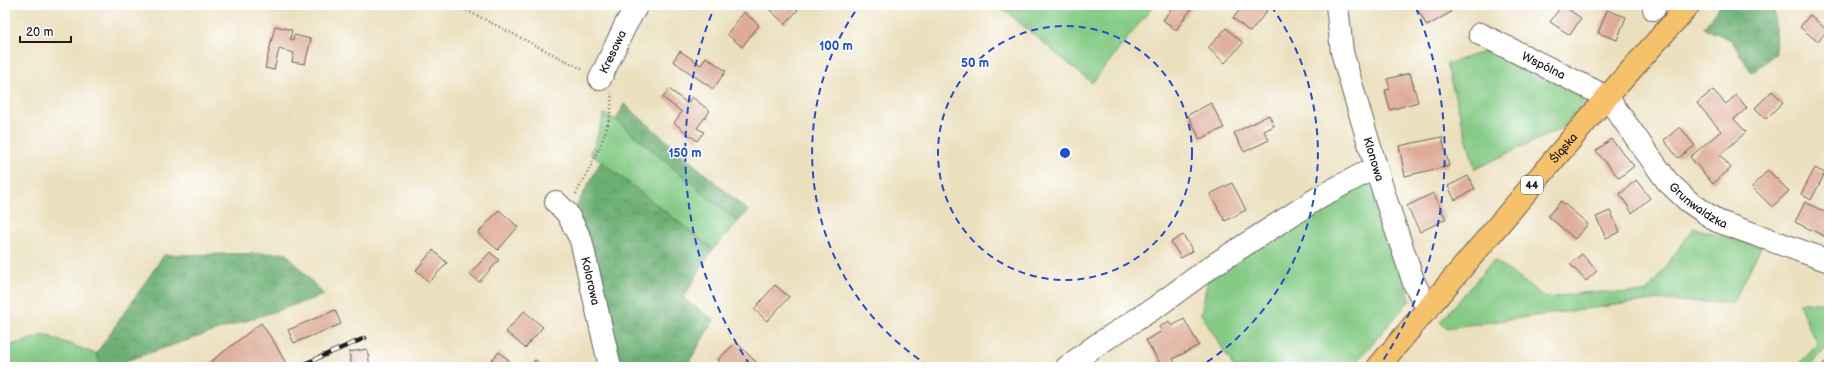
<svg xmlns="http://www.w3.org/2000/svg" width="1834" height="372" font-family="'Balsamiq Sans',sans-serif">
<defs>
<pattern id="forest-crowns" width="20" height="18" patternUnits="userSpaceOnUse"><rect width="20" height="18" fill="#6caf73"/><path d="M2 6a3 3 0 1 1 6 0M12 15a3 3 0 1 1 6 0" fill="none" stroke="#588e5e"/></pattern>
</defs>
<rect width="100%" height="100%" fill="#fff"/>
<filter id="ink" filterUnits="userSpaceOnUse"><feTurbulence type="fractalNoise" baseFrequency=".025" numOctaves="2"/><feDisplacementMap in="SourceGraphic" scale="8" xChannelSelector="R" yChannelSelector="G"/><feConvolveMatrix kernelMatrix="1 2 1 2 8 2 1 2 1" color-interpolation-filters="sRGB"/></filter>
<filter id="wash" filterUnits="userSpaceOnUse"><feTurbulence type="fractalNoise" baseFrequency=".012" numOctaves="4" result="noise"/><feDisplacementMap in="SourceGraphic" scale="16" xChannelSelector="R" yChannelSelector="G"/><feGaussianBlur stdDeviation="0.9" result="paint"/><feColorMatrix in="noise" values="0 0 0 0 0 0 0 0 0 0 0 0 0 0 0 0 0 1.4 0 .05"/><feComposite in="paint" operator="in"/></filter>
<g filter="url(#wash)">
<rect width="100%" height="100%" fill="#ebe0be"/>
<!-- grass -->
<path fill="#85cb86" stroke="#507451" d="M998 5H1154L1092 83Z
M1512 43 1600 82 1564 127 1475 169 1446 64Z
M604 114 616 120 738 222 713 249 590 153 595 144Z
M1358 183 1374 186 1410 300 1352 367H1234L1201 314 1208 278Z
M1694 228 1761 247 1733 303 1652 300 1446 328 1440 322 1494 260 1546 298 1591 292 1646 293Z
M1799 303H1828L1829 305V344L1808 367H1796L1818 344 1809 328Z
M45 335 96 354 102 367H5V347Z"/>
<!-- forest -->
<path fill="url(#forest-crowns)" stroke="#446648" d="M1720 5H1769L1774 10 1776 53 1752 73 1731 40 1704 28Z
M624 104 748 211 738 222 616 120Z
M601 161 713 249 683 298 714 320 686 367H618L596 265 576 207Z
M286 253 324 295 107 367H102L96 354 164 255Z"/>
<g id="blocks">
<!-- building -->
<path fill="#ddac97" d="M764 5H792L798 10 785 24Z
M1174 5H1194L1176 30 1163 20Z
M1244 5H1259L1267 11 1250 32 1233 18Z
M1415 5H1446L1451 12 1427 26Z
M1562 5 1581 18 1570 35 1550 22Z
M1607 10 1626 17 1617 40 1598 33Z
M744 12 759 25 742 47 727 34Z
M1810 15 1827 30 1818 42 1800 27Z
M275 26 292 30 290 39 293 40 294 35 311 39 305 64 292 62 294 53 279 49 274 70 265 68Z
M1226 28 1243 43 1225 63 1208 48Z
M680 51 701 65 706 57 726 71 713 89 673 61Z
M1410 73 1418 102 1390 110 1385 90 1390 89 1387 79Z
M669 89 687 103 692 97 710 111 697 128 704 132 697 141 674 123 682 112 663 98Z
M1713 90 1726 104 1736 95 1747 108 1734 119 1746 132 1720 155 1731 168 1713 184 1690 157 1721 131 1697 103Z
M1772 91 1783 102 1766 119 1755 108Z
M1211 103 1224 128 1200 139 1188 115Z
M1269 115 1274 126 1264 131 1269 140 1244 152 1234 133Z
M1680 127 1695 146 1678 158 1664 140Z
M1442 137 1449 166 1405 176 1399 146Z
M1611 139 1634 166 1619 178 1596 151Z
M1815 168 1825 173 1811 200 1801 194Z
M1768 170 1789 191 1772 207 1752 187Z
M1468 176 1475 189 1455 200 1448 186Z
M1636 180 1650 198 1632 213 1620 194Z
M1232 183 1246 210 1225 221 1210 194Z
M1433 193 1446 219 1420 232 1407 206Z
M1561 201 1588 224 1575 239 1548 216Z
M1805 202 1829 214 1828 238 1795 222Z
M499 210 518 227 498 250 478 233Z
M1610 211 1620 232 1606 238 1596 217Z
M1183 235 1193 251 1181 258 1171 242Z
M433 250 447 263 429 282 416 270Z
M490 252 499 260 479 282 470 274Z
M1582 254 1597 271 1586 281 1570 264Z
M775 285 789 297 767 321 754 309Z
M335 310 341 324 294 343 288 330Z
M524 311 543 327 525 348 506 332Z
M1184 319 1199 345 1173 359 1177 367H1162L1146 340 1162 331 1159 327 1169 321 1172 326Z
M261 323 273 340 288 367H204Z
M736 342 761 367H725L718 360Z
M367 349 370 367H352L349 352Z
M499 352 512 363 508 367H486Z
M535 360 544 367H530Z"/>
</g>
</g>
<g filter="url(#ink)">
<use href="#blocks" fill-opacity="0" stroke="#646155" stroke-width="1"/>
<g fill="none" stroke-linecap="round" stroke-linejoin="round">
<!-- minor casing -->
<g stroke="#646155" stroke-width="24">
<g id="minor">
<path id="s1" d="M1337 5 1342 52 1355 97 1385 197 1414 283 1428 309"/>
<path d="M1654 9 1655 5"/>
<path id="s2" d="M1480 34 1607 97 1667 181 1688 201 1717 221 1829 261"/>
<path id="s3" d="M600 79 625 26 637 5"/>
<path id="s4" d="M556 202 567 213 581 240 610 367"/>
<path d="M1067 367 1095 346 1156 307 1212 266 1321 196 1376 167"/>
</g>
</g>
<!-- major casing -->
<g stroke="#646155" stroke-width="24">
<g id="major">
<path id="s5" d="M1378 367 1607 97 1689 5"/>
</g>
</g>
<!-- path -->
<path stroke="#646155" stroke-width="2.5" stroke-dasharray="1 3" stroke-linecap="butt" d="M456 5 584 70
M576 194C590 167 615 125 611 93"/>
<!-- minor -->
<use href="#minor" stroke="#fff" stroke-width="22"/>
<!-- major -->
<use href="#major" stroke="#f5c16b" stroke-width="22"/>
<!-- rail casing -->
<g stroke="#1c1c1c" stroke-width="4.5">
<path id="rail" d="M297 367 365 338
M1823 367 1829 361"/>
</g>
<!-- rail -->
<use href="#rail" stroke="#fff" stroke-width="3" stroke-dasharray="9" stroke-linecap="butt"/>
</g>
</g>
<!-- distance rings -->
<g fill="none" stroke="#1d4ed8" stroke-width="2" stroke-dasharray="7 5">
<circle cx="1065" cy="153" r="127"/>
<path d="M929 366A253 253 0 0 1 859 6M1271 6A253 253 0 0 1 1201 366"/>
<path d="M750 365A380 380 0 0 1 714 8M1416 8A380 380 0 0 1 1380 365"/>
</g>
<g text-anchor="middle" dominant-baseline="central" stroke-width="3" stroke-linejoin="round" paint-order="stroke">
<!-- shield labels -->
<rect fill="#fff" stroke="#606060" stroke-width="1" x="1521" y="176" width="22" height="18" rx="3"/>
<g font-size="11" font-weight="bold" fill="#1c1c1c">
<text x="1532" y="185">44</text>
</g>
<!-- street labels -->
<g font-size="12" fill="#1c1c1c" stroke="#fff">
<text stroke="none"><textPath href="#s3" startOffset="30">Kresowa</textPath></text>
<text stroke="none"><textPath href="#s2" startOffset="71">Wspólna</textPath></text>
<text stroke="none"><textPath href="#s5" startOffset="287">Śląska</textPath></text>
<text stroke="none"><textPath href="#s1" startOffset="159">Klonowa</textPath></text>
<text stroke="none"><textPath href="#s2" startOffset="285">Grunwaldzka</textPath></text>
<text stroke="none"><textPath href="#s4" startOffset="88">Kolorowa</textPath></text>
</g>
</g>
<circle cx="1065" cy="153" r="6" fill="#1d4ed8" stroke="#fff" stroke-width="2"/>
<g font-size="12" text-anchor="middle" font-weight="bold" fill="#1d4ed8" stroke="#fff" stroke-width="3" stroke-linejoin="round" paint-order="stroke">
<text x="836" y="50">100 m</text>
<text x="975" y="67">50 m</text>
<text x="685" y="157">150 m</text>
</g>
<!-- margin -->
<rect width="1834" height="372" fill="none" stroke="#fff" stroke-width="20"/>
<!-- scale -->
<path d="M20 36v6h51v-6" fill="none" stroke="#1c1c1c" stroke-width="2"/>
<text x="26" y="36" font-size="12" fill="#1c1c1c" stroke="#ffffff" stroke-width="3" paint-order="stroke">20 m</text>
</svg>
